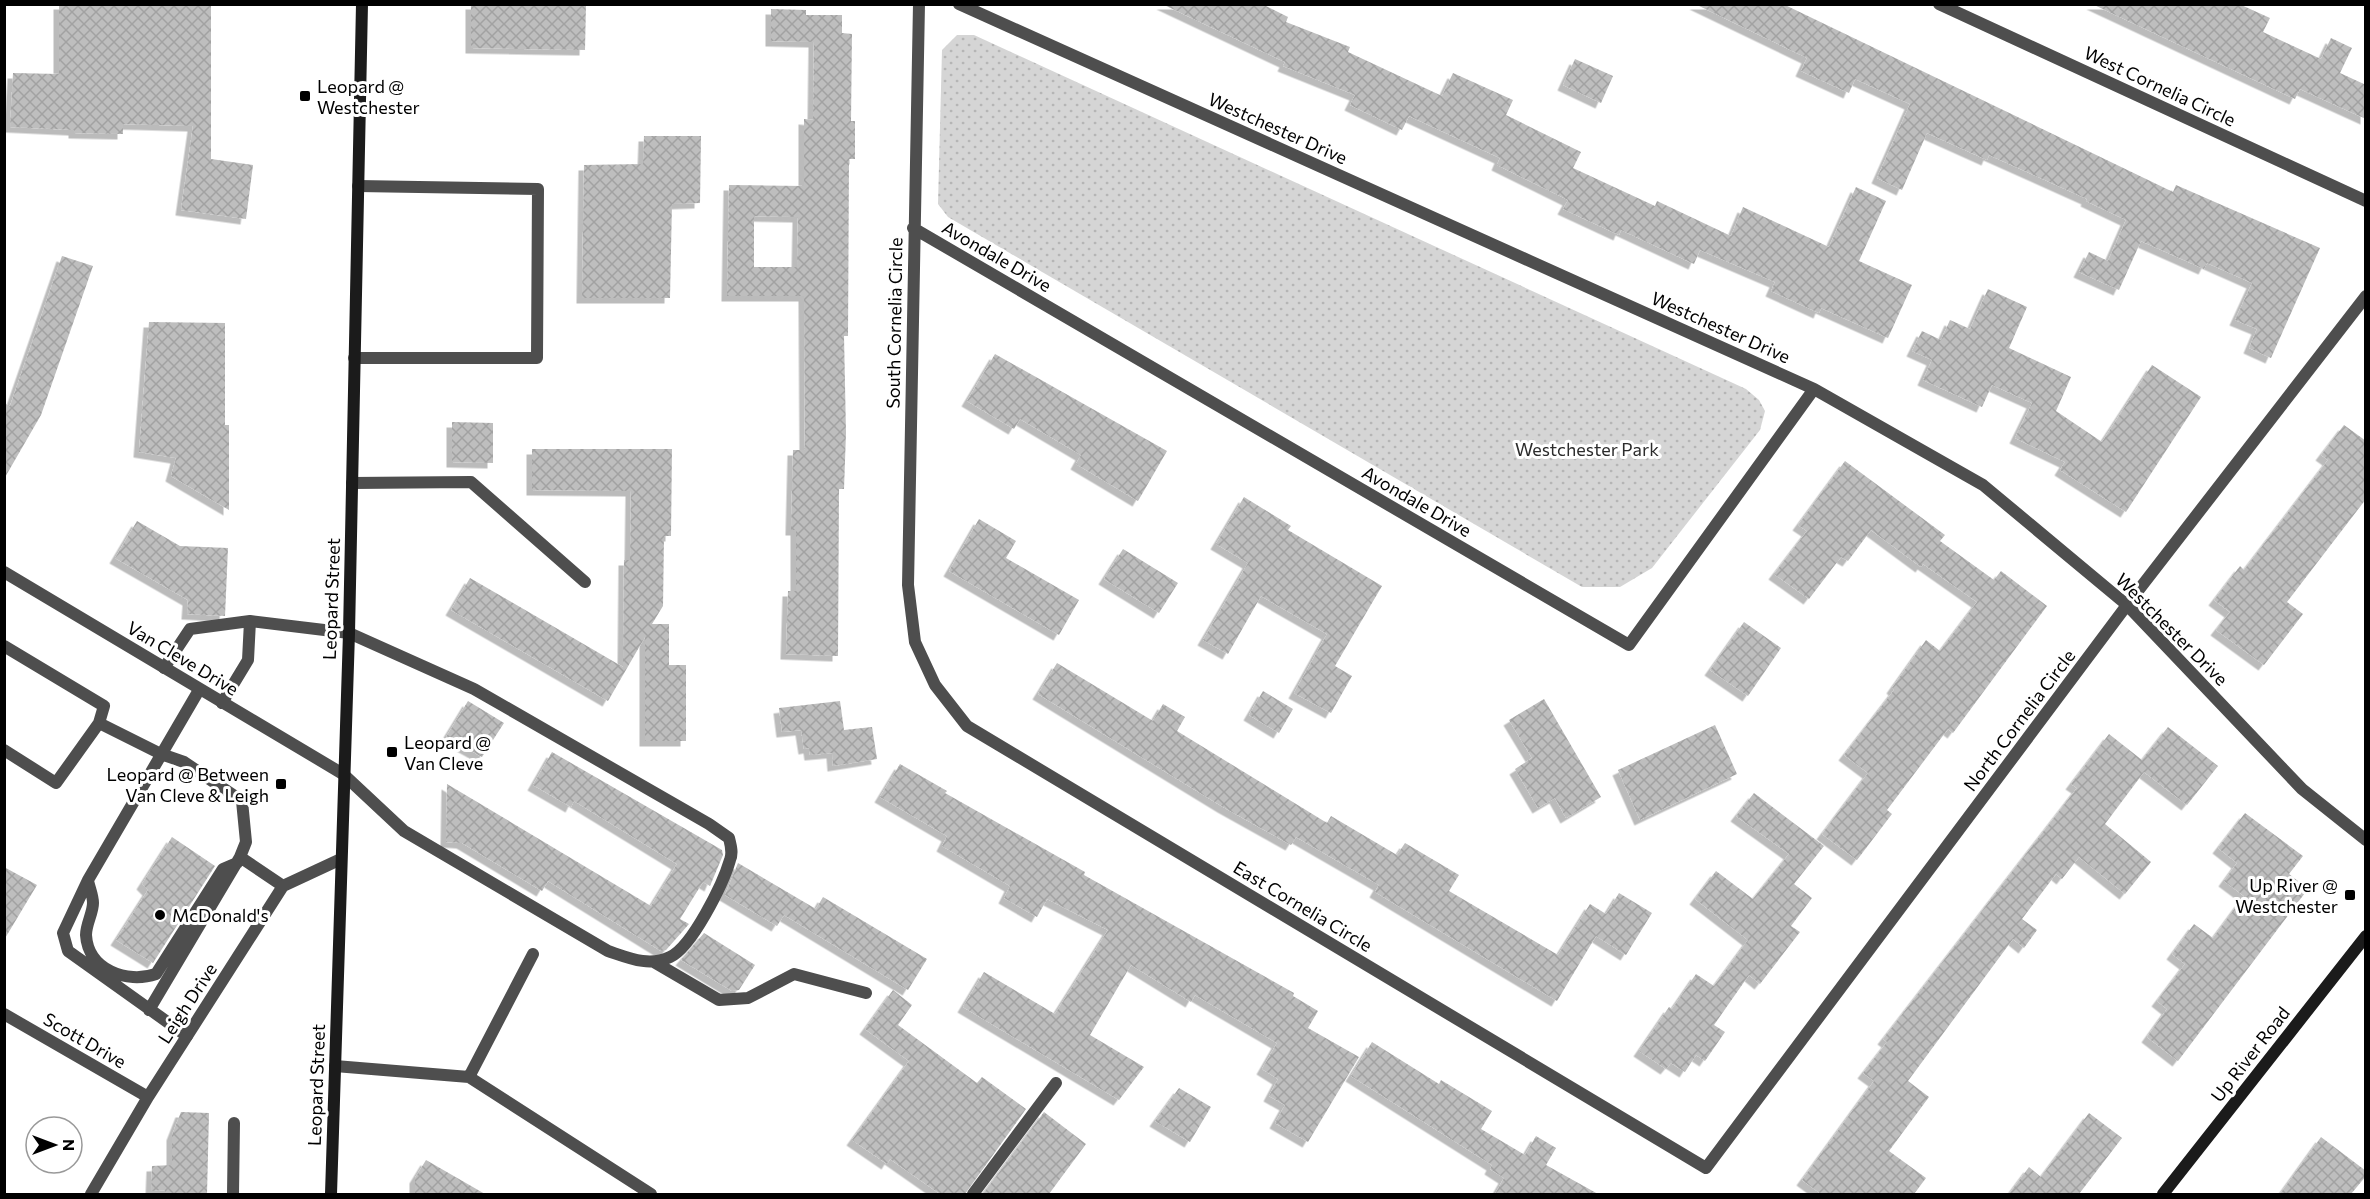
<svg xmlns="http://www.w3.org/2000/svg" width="2370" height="1199" font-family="Commissioner,sans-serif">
<defs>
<pattern id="park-dots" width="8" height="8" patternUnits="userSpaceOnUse" patternTransform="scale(1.5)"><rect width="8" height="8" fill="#d5d5d5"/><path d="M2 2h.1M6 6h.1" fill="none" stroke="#b5b5b5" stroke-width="1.8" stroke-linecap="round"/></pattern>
<pattern id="building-cross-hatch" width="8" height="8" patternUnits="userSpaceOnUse" patternTransform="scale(1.5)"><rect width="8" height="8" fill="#bebebe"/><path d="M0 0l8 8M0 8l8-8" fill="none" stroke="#a2a2a2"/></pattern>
<filter id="shadow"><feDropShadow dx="-5.5" dy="5.5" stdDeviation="0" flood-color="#0004"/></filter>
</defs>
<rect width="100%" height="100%" fill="#fff"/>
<!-- park -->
<path fill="url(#park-dots)" d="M957 35H974L1746 389 1759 400 1765 411 1760 430 1652 568 1620 587H1582L948 217 938 204 942 50Z"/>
<!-- building -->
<path fill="url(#building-cross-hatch)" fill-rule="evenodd" filter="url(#shadow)" d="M59 4H211V159L253 165 246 219 181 210 193 126 123 124V134L74 133V130L10 127 13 73 59 74Z
M471 4H586L585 50 471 48Z
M1162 4H1262L1288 17 1286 22 1350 47 1348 52 1442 96 1453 73 1513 100 1506 115 1581 152 1573 168 1655 206 1657 201 1731 236 1743 207 1829 247 1856 187 1886 201 1859 261 1912 285 1888 338 1821 308 1819 313 1771 291 1775 282 1700 250 1694 264 1621 230 1619 235 1563 209 1568 200 1497 165 1500 158 1409 116 1402 130 1350 105 1355 95 1283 66 1285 62Z
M1695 4H1783L2173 192 2176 185 2320 248 2271 358 2249 348 2257 329 2235 320 2252 283 2207 263 2204 269 2141 241 2119 290 2079 272 2089 252 2108 261 2126 220 2086 201 2087 199 1989 155 1987 160 1927 133 1902 190 1877 178 1910 104 1855 79 1849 93 1801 71 1807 58Z
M2092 4H2239L2270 18 2263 32 2321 59 2331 38 2352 48 2340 73 2366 85V119L2300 89 2295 99Z
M771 9 806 10V15H842V33L852 34 851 121H855V159H849L848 336H844L846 433 844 489H839L838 656 786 654 788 591H796V530H791L793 450H805L804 296H727L729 185 804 186V119L813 120 814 42 771 41ZM754 216 798 217 797 267H754Z
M1575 59 1613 76 1601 103 1563 85Z
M644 136H701L700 203 672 204 670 298H582L584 165 643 164Z
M62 256 93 266 41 415 4 479V403L10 406Z
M1988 289 2027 307 2009 348 2071 377 2056 411 2102 442 2152 365 2201 397 2126 512 2060 470 2065 462 2015 438 2032 403 1992 385 1982 407 1923 380 1932 360 1912 351 1922 331 1941 340 1950 320 1970 329Z
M149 322 225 323V425H229V510L171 476 176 458 139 452Z
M995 354 1167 451 1138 501 1076 464 1081 455 1020 419 1014 429 967 401Z
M452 422 493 423V463L452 462Z
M2344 425 2366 441V499L2287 602 2303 614 2264 665 2216 630 2230 612 2214 600 2240 566 2244 570 2328 460 2321 455Z
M532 449H672L671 536H664L663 606 652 624H669V665H686V741H645V637L608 701 451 610 470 578 623 667 624 560H630L631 491 532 490Z
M1845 461 1945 535 1940 541 1994 580 2001 571 2047 606 1953 733 1948 729 1887 810 1892 814 1857 860 1822 834 1868 773 1844 755 1894 690 1892 688 1926 640 1940 651 1977 602 1923 564 1921 567 1871 530 1848 561 1841 557 1809 599 1774 574 1807 531 1798 525Z
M1244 497 1291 526 1288 530 1382 586 1335 666 1352 676 1331 713 1294 693 1327 634 1261 596 1228 654 1203 640 1248 563 1216 544Z
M979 519 1016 541 1006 558 1079 600 1059 635 949 571Z
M137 521 180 546 228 548 225 616 187 614 188 600 115 558Z
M1123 549 1178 583 1159 613 1104 579Z
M1744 622 1781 648 1748 696 1710 670Z
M1057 663 1153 721 1163 704 1185 717 1177 731 1327 823 1331 816 1397 855 1405 843 1459 875 1449 891 1558 955 1590 904 1606 914 1619 893 1652 913 1626 955 1596 936 1557 1001 1375 892 1379 885 1296 837 1291 845 1223 807 1038 694Z
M1263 691 1293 709 1279 733 1249 715Z
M1544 699 1601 797 1566 818 1555 798 1538 808 1515 769 1532 758 1509 720Z
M468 701 504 723 482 757 446 737Z
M840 701 844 730 872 727 877 759 833 766 832 753 810 755 809 748 804 749 801 730 782 732 779 708Z
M1715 725 1737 774 1640 820 1618 770Z
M2168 727 2218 766 2187 805 2144 772 2105 824 2151 862 2125 894 2079 857 2062 879 2056 874 2022 919 2037 930 2024 948 2013 939 1908 1081 1929 1097 1889 1151 1926 1178 1914 1194H1821L1802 1180 1874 1081 1863 1073 1887 1042 1883 1039 2077 788 2071 784 2109 734 2142 760Z
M552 752 722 850 723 855 710 886 703 882 680 919 689 924 666 950 661 951 548 881 542 891 462 843 446 842 447 784 651 906 677 864 574 801 571 807 533 785Z
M900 764 947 791 945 793 1085 872 1084 875 1294 993 1293 996 1318 1011 1308 1028 1359 1057 1308 1142 1275 1123 1285 1105 1269 1096 1278 1079 1262 1069 1277 1043 1195 995 1191 1002 1131 965 1090 1035 1144 1067 1119 1100 963 1007 984 972 1055 1014 1108 930 1047 899 1037 917 1004 898 1010 886 942 846 947 836 880 797Z
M1754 793 1824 846 1794 884 1812 898 1791 926 1800 932 1760 984 1749 975 1714 1025 1725 1032 1705 1061 1696 1055 1685 1072 1671 1063 1666 1069 1639 1051 1669 1007 1672 1009 1696 974 1714 986 1748 940 1695 899 1716 871 1753 899 1789 854 1736 816Z
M2245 813 2303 856 2289 874 2308 889 2178 1061 2147 1037 2167 1009 2157 1001 2185 964 2172 954 2194 924 2213 938 2244 896 2224 881 2237 863 2218 848Z
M172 837 215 866 153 963 116 940 148 890 142 884Z
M738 863 816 909 823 897 927 959 908 990 784 915 777 926 725 895Z
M4 867 37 885 4 940Z
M704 933 755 965 739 990 732 991 681 960Z
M893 990 912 1005 898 1025 977 1083 982 1077 1026 1109 965 1194H940L890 1159 887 1164 852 1140 909 1061 865 1029Z
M1372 1042 1439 1084 1441 1080 1492 1111 1481 1129 1525 1155 1536 1136 1556 1148 1546 1165 1598 1194H1495L1504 1178 1490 1169 1492 1165 1351 1076Z
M1179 1088 1211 1107 1190 1142 1155 1121Z
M181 1112 209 1113 207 1194H165V1190L151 1191 152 1166 172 1165V1135Z
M1044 1112 1086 1144 1049 1194H983Z
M2089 1113 2122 1138 2079 1194H2009L2029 1167 2041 1177Z
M2321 1137 2366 1171V1176L2351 1194H2280Z
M426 1160 485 1194H415V1178Z"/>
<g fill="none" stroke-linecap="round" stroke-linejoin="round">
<!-- lane -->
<path stroke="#4e4e4e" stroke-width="12" d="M354 358H537L538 189 358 186
M352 483 471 482 585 582
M4 646 104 706 99 723 56 783 4 750
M164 668 190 629 250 621
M222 703 248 660 250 621 349 633 474 689 709 824 729 838C731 846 733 853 730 860 723 884 692 947 670 957 649 967 629 958 608 951L404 831 343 774
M99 723 161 754 184 762 242 801 246 842 240 857 149 1010
M240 857 283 886
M88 880C89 887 93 895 93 903 93 913 86 924 86 935 88 970 127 984 156 974L223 869 237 863
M654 962 719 1000 748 998 794 974 866 993
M187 1036 68 951 63 933 88 880 199 690
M335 1066 469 1077 651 1194
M469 1077 533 954
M233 1194 234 1123
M973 1194 1056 1083"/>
<!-- street -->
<path stroke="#4e4e4e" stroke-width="12" d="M919 4 908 585 915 642 935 685 967 726 1706 1168 2127 605 2366 296
M959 4 1814 389 1983 485 2127 605 2302 789 2366 840
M1939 4 2366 201
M913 228 1629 645 1814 389
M4 572 343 774
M4 1014 148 1097
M91 1194 148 1097 283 886 341 859"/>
<!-- secondary -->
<path stroke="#1b1b1b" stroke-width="12" d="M331 1194 349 633 362 4
M2163 1194 2366 936"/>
</g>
<!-- markers -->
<g fill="#000" stroke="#fff" stroke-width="2">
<rect x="299" y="90" width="12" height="12" rx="3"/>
<rect x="386" y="746" width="12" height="12" rx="3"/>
<rect x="275" y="778" width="12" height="12" rx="3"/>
<rect x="2344" y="889" width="12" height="12" rx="3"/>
<circle cx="160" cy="915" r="6"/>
</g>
<g text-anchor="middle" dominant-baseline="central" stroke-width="6" stroke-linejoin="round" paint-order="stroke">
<!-- poi labels -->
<g font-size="18" fill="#000" stroke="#fff" text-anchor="start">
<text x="317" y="86">Leopard @<tspan x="317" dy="21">Westchester</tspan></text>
<text x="404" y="742">Leopard @<tspan x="404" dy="21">Van Cleve</tspan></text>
<text x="269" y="774" text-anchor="end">Leopard @ Between<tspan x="269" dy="21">Van Cleve &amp; Leigh</tspan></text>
<text x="2338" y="885" text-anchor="end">Up River @<tspan x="2338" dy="21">Westchester</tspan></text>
<text x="172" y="915">McDonald's</text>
</g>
<!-- street labels -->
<g font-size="18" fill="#000" stroke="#fff">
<text transform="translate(2160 86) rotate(25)">West Cornelia Circle</text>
<text transform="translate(1278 128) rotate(24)">Westchester Drive</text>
<text transform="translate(997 256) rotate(30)">Avondale Drive</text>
<text transform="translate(894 323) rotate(-89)">South Cornelia Circle</text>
<text transform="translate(1721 327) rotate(24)">Westchester Drive</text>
<text transform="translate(1417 501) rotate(30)">Avondale Drive</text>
<text transform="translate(331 599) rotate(-88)">Leopard Street</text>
<text transform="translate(2172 629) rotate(45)">Westchester Drive</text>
<text transform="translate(183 658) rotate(31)">Van Cleve Drive</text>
<text transform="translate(2019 720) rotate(-53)">North Cornelia Circle</text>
<text transform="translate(1303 906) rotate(31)">East Cornelia Circle</text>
<text transform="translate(187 1003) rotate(-57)">Leigh Drive</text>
<text transform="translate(85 1040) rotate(30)">Scott Drive</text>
<text transform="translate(2250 1054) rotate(-52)">Up River Road</text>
<text transform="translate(316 1085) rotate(-88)">Leopard Street</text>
</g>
<!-- park labels -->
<g font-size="18" fill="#2c2c2c" stroke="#fff">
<text x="1587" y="449">Westchester Park</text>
</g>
</g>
<!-- border -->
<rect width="2370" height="1199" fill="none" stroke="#000000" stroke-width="12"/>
<!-- north arrow -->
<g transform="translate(54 1145) rotate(90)"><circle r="28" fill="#ffffff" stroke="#999999" stroke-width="1.5"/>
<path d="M0-4.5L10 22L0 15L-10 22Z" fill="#000000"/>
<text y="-9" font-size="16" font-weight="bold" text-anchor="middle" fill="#000000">N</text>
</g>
</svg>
